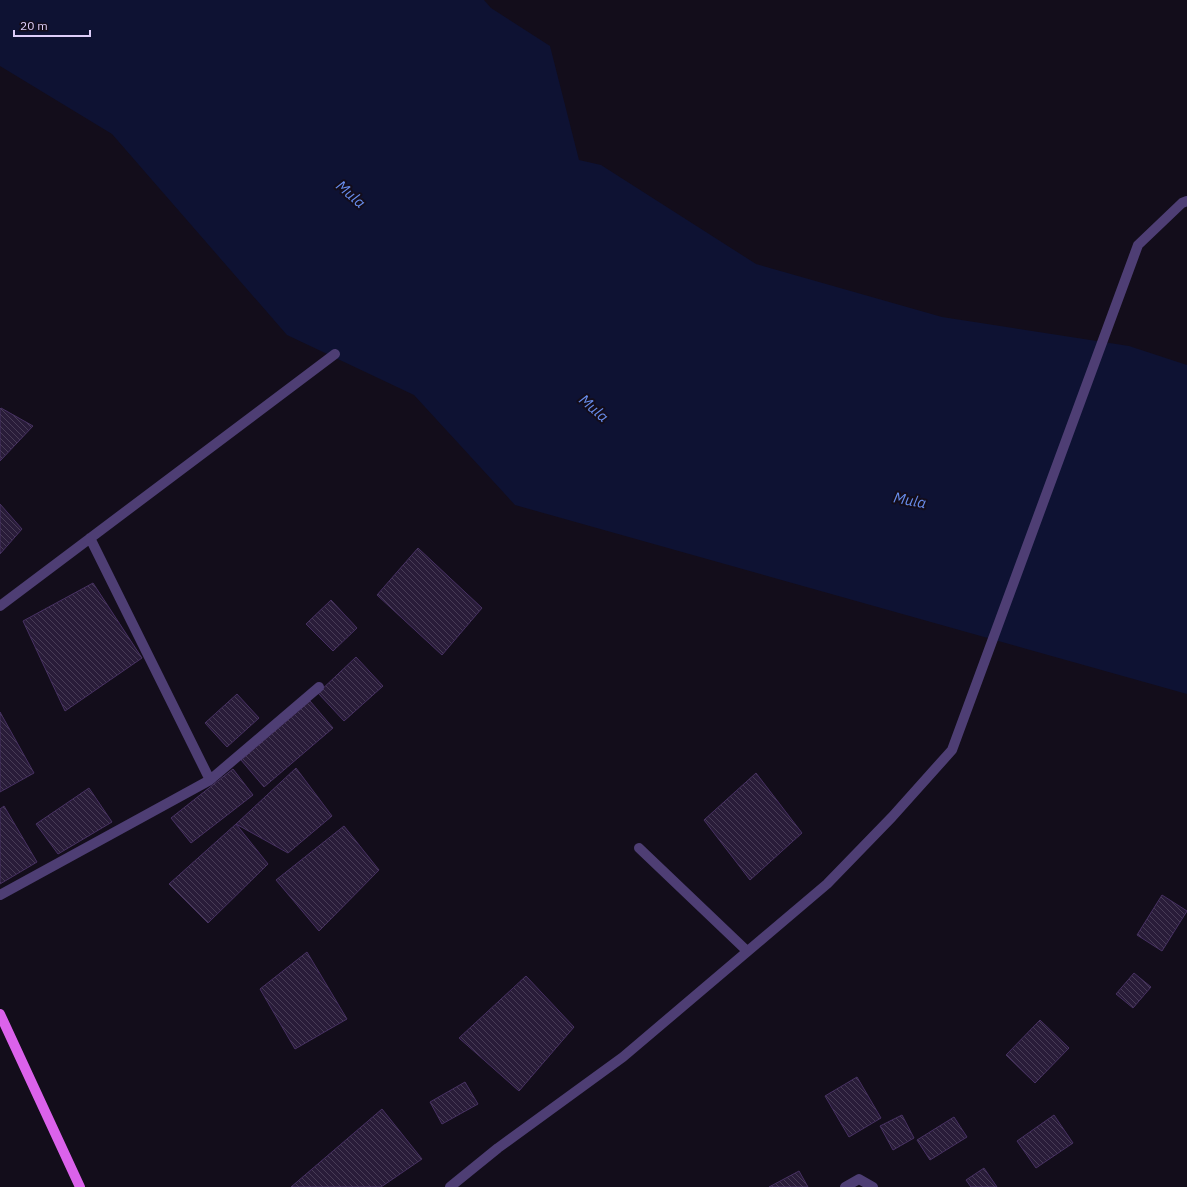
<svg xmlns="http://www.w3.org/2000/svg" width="1187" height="1187" font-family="'IBM Plex Sans',sans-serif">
<defs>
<pattern id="building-back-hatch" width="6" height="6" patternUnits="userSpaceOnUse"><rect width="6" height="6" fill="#291c39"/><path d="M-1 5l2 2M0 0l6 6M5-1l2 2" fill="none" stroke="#483c56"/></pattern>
</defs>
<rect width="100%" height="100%" fill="#130d1b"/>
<!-- water -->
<path fill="#0e1233" d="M0 0H484L491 8 550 46 579 160 601 165 756 264 942 317 1129 346 1187 365V694L515 505 414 395 287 335 112 134 0 66Z"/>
<!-- building -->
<path fill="url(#building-back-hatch)" stroke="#473162" d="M1 408 33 426 0 461V409Z
M0 504 22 529 0 554Z
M418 548 482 608 442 655 377 595Z
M93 583 142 658 65 711 23 621Z
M331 600 357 628 333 651 306 624Z
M356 657 383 686 344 721 318 693Z
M237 694 259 718 227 747 205 723Z
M310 701 333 728 264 787 241 760Z
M0 712 34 773 0 792Z
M296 768 332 816 288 853 236 824Z
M233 769 253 795 191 843 171 818Z
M756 773 802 833 750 880 704 820Z
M89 788 112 822 58 854 36 824Z
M4 806 37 862 0 884V809Z
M236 824 268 864 208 923 169 884Z
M344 826 379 870 319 931 276 880Z
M1162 895 1187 911 1162 951 1137 935Z
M307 952 347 1019 295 1049 260 989Z
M1134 973 1151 987 1133 1008 1116 994Z
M526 976 574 1027 519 1091 459 1038Z
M1040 1020 1069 1048 1035 1083 1006 1055Z
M857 1077 881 1118 849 1137 825 1096Z
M465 1082 478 1104 442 1124 430 1102Z
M382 1109 422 1159 381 1187H291Z
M902 1115 914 1138 893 1150 880 1126Z
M1054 1115 1073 1143 1036 1168 1017 1141Z
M954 1117 967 1137 930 1160 917 1140Z
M984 1168 997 1187H971L966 1180Z
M799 1171 808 1187H769Z"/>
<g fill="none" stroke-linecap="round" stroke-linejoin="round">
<!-- minor -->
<path stroke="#4e3e74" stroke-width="10" d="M90 538 210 780
M0 606 335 354
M639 848 747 951
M0 895 210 780 319 687
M450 1187 498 1148 623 1057 827 884 892 817 952 750 1138 245 1182 203 1187 201
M845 1187 859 1179 873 1187"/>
<!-- major -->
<path stroke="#db62eb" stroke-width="10" d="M0 1014 80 1187"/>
</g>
<g text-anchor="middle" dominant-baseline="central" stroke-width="4" stroke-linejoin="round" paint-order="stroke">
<!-- water labels -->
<g font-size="15" font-style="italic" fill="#688dec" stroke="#130d1b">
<text transform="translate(351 194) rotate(41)">Mula</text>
<text transform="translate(594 408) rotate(41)">Mula</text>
<text transform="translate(910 500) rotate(11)">Mula</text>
</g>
</g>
<!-- scale -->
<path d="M14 30v6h76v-6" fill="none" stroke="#ddcdf9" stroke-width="2"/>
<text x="20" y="30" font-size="12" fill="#ddcdf9" stroke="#130d1b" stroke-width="3" paint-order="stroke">20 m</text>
</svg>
